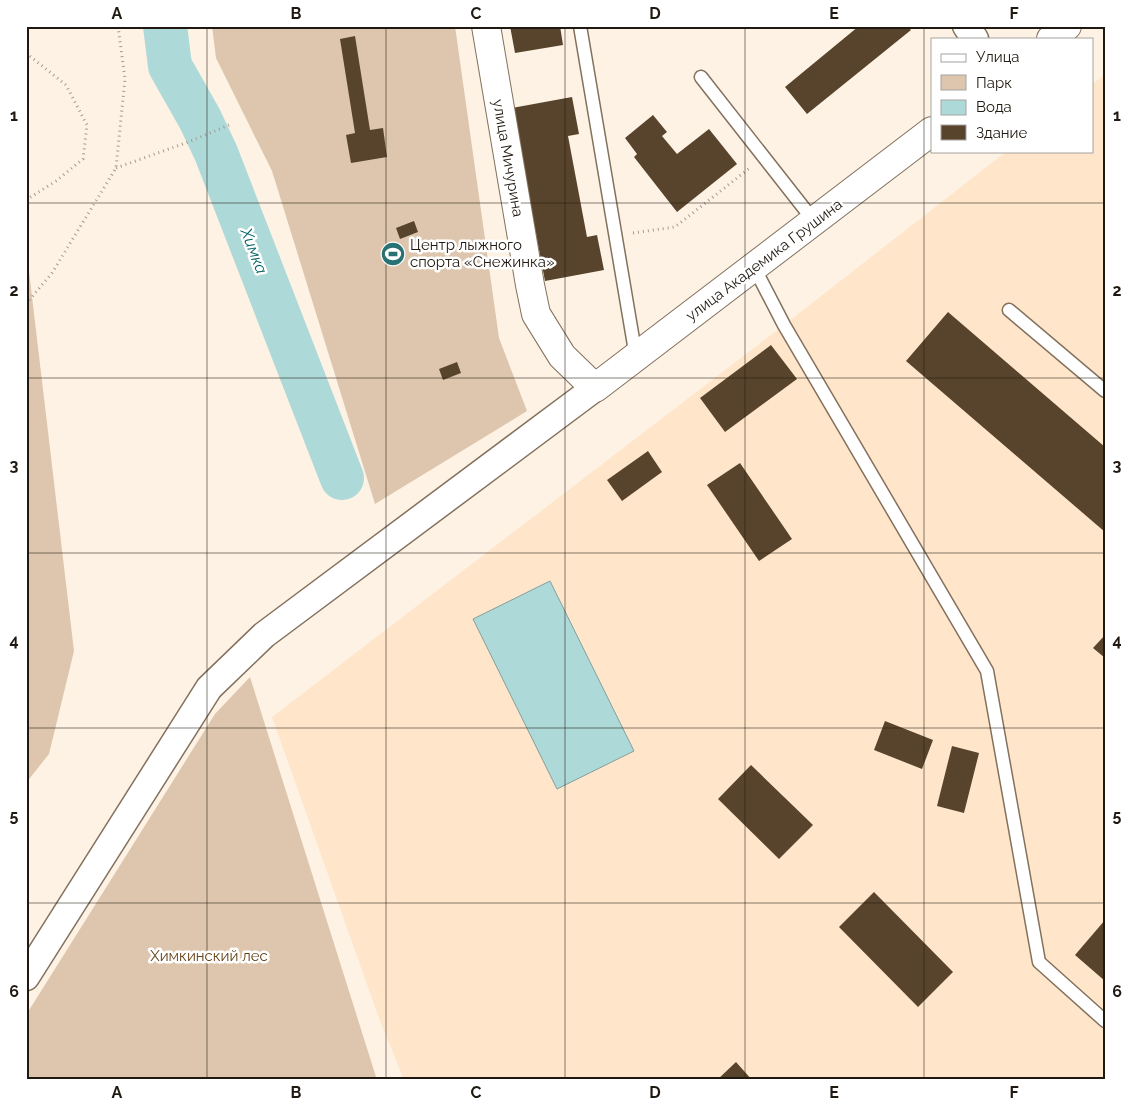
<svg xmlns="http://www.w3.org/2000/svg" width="1131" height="1106" font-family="Raleway,sans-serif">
<rect width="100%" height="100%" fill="#fef2e4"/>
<!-- built -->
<path fill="#ffe5c9" d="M1105 75V1080H404L379 1018 272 717 784 325 1007 151H1092V84Z"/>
<!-- green -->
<path fill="#ddc6ad" d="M212 26H455L499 338 527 411 375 504 272 171 216 58Z
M26 246 74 651 49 754 26 783Z
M250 677 377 1080H26V1015L215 714Z"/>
<!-- water -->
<path fill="#aed9d9" stroke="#839f9d" d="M550 581 634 751 557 789 473 619Z"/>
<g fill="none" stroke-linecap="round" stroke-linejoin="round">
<!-- river -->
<path stroke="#aed9d9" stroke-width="44" d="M165 26 170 66 200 119 216 153 342 478"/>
</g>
<!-- building -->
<path fill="#58442d" d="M510 26H560L563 45 515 53Z
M859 26H907L911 30 807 114 785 87Z
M355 36 370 130 383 128 387 157 351 163 346 135 355 133 340 39Z
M572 97 579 134 568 136 587 237 597 235 604 270 545 281 512 108Z
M653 115 667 132 662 136 677 154 709 129 737 164 677 212 634 157 637 154 625 138Z
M414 221 418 232 400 239 396 228Z
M948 312 1105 447V532L906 361Z
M771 345 797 379 725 432 700 398Z
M457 362 461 373 443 380 439 369Z
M648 451 662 472 622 501 607 480Z
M740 463 792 539 759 561 707 485Z
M1105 635V658L1093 648Z
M885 721 933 740 922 769 874 750Z
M952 746 979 753 964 813 937 806Z
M751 765 813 825 779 859 718 799Z
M874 892 953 972 918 1007 839 927Z
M1105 920V981L1075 955Z
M736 1062 752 1080H717Z"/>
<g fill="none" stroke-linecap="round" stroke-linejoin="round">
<!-- lane casing -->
<g stroke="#83715d" stroke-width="15">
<path id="lane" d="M580 26 636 357
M701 77 814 221
M754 267 784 325 987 671 1039 962 1105 1021
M1009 310 1105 391"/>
</g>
<!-- street casing -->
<g stroke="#83715d" stroke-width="29">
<path id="street" d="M966 26 975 39
M26 977 209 688 264 635 595 388"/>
</g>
<!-- secondary casing -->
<g stroke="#83715d" stroke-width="30">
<path id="secondary" d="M486 26 530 285 536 314 562 356 595 388 932 131
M1051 39 1067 26"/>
</g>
<!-- path -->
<path stroke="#a59b8f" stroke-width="3" stroke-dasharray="1 4" stroke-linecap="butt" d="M26 53 66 85 87 125 83 159 56 181 26 200
M116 168 191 141 229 125
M633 233 675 227 751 167
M26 304 52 273 116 168 125 79 118 26"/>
<!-- lane -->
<use href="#lane" stroke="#fff" stroke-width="12"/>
<!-- street -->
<use href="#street" stroke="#fff" stroke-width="26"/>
<!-- secondary -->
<use href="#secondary" stroke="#fff" stroke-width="28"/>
</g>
<!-- grid -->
<path fill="none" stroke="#201911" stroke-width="1" stroke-opacity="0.55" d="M207 26V1080M386 26V1080M565 26V1080M745 26V1080M924 26V1080M26 203H1105M26 378H1105M26 553H1105M26 728H1105M26 903H1105"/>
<!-- icons -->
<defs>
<g id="stadium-disc" transform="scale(1.25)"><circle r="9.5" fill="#287273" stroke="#fff"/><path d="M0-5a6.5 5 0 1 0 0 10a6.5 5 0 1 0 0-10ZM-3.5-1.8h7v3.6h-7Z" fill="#fff"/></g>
</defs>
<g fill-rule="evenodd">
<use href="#stadium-disc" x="393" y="254"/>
</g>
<g text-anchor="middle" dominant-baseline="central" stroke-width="5" stroke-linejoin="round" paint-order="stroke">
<!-- street labels -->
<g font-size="15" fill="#201911" stroke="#fff">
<text transform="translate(508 158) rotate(80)">улица Мичурина</text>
<text transform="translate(764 260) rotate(-37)">улица Академика Грушина</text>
</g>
<!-- poi labels -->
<g font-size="15" fill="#201911" stroke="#fff" text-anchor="start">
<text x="410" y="245">Центр лыжного<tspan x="410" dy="17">спорта «Снежинка»</tspan></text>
</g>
<!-- park labels -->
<g font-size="15" fill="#664418" stroke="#fff">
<text x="209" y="956">Химкинский лес</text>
</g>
<!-- water labels -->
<g font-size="16" font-style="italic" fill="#005f60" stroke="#fff">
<text transform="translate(254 251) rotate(69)">Химка</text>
</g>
</g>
<!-- border -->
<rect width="1131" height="1106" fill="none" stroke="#ffffff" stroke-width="55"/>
<!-- legend -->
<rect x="931" y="38" width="162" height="115" fill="#ffffff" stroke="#a6a3a0"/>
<rect x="941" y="54" width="25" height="8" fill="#ffffff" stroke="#a6a3a0"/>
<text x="976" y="62" font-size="15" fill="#201911">Улица</text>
<rect x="941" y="75" width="25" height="15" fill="#ddc6ad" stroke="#a6a3a0"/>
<text x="976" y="88" font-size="15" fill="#201911">Парк</text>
<rect x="941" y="100" width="25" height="15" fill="#aed9d9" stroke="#a6a3a0"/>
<text x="976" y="112" font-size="15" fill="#201911">Вода</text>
<rect x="941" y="125" width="25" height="15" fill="#58442d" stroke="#a6a3a0"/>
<text x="976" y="138" font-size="15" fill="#201911">Здание</text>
<rect x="28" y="28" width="1076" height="1050" fill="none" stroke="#201911" stroke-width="2"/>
<g font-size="16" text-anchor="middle" font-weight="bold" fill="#201911">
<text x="117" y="19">A</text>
<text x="296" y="19">B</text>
<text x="476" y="19">C</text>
<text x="655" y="19">D</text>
<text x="834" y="19">E</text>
<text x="1014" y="19">F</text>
<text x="14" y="121">1</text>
<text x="1117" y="121">1</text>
<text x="14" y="296">2</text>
<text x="1117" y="296">2</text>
<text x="14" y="471">3</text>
<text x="1117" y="471">3</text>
<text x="14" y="646">4</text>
<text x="1117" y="646">4</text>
<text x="14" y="821">5</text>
<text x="1117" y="821">5</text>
<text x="14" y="997">6</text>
<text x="1117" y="997">6</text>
<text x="117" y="1098">A</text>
<text x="296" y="1098">B</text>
<text x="476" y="1098">C</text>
<text x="655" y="1098">D</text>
<text x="834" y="1098">E</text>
<text x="1014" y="1098">F</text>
</g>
</svg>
